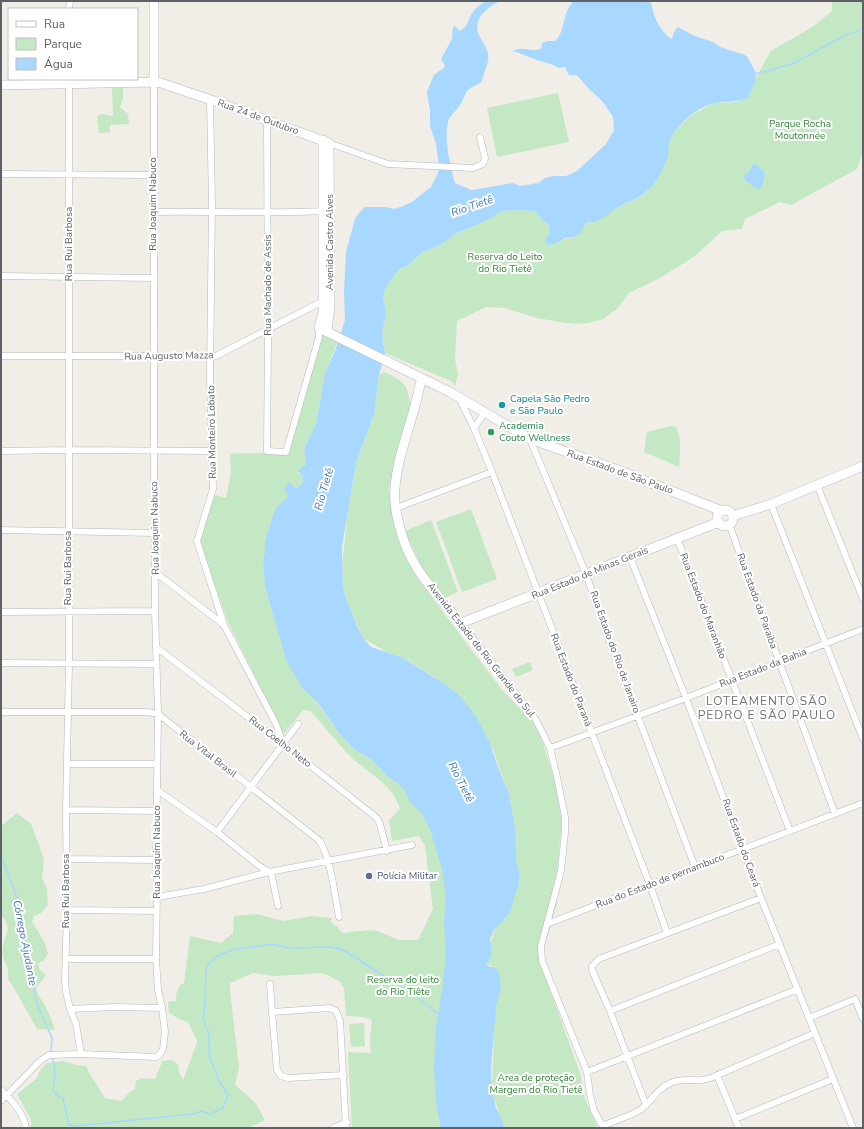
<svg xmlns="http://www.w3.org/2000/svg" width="864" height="1129" font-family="'Nunito Sans',sans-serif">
<rect width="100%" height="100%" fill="#f0eee7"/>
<!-- green -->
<path fill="#c4e7c4" d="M832 1H863V151L857 169 791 205 780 202 745 219 742 229 722 231 695 256 660 278 629 293 617 309 603 319 589 323 576 324 560 322 537 318 505 308 486 307 457 321 455 359 458 374 455 386 451 381 385 353 382 334 386 314 383 296 386 287 399 269 407 266 421 253 442 244 455 234 490 219 501 211 522 210 536 212 542 220 549 225 550 233 547 238 555 244C563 237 569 240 577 236 581 233 584 226 587 222L589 223 600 219 616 208 638 198 647 192 656 181 665 164 668 154 669 142 674 131 692 115 714 103 736 102 746 99 755 83V79L771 51 814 26 832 11Z
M123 87V99L120 107 128 114 129 124 110 125V132L99 133 97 116 102 114 113 116 112 88Z
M558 93 569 142 497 157 487 108Z
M320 328 339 338 325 373 316 424 304 449 306 463 305 466H302L298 471H294C302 475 301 471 303 482L297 488 293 486 287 492V498L277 506 273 515 265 542V551L263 560 265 587 286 660 339 733 354 749 373 761 386 775 394 780 401 776 450 859 448 1128H352L348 1052 371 1053 370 1038 372 1020 363 1017 346 1016 344 988 340 982 330 976 322 973 276 976 253 973 230 983V991L239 1067 235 1085 246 1094 256 1104 265 1120 248 1128H31V1120L17 1094 36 1079 41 1069 47 1063 63 1061 76 1065 86 1066 91 1076 105 1098 121 1101 128 1094 135 1089 136 1080H139L140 1078 155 1079 163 1060 164 1061 171 1060 178 1064 179 1072 183 1080 197 1043V1041L188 1022 179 1019 169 1013 168 1002 176 1001C176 994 177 986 184 983L190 936 221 943 233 933 234 916 256 914 284 921 312 916 332 918 331 923 337 926 342 933 368 930 377 931 399 940H418L433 909 425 846 419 836 392 841 389 820 400 809C393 783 365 772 348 754 335 740 323 725 311 711L303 710 284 734 228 622 201 547 199 535 215 495 226 498 231 473 230 454 252 453H287Z
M385 372C403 382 408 382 410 405L389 488 397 537 400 545 418 579 502 690 533 722 542 740 554 778 561 816V832L557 871 550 902 558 903 556 906 550 929 542 953V968L580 1073 585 1099 598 1128H504L492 1092 496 967 486 965 491 942 516 860 509 794 492 747 482 727 454 692 435 677 401 657 387 652 364 639 350 610 343 586V557L348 510 357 460 374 414 379 375Z
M671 426 676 427C682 439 680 454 679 467L644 452 647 432Z
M471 509 497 579 462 592 436 522Z
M431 520 458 592 445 598 422 568 405 531Z
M530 662 533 670 516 677 512 669Z
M17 813 31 824 44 859 42 878 47 889 48 905 41 913 34 916 32 922C39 933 46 942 48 954L43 961 38 963 40 970 46 975 36 988C38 997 40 996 43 1002 48 1011 52 1020 55 1030L37 1029 14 988 8 979C9 966 7 969 3 957 1 948 6 937 8 928L5 920 1 917V898L3 893 1 890V826Z
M364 1023 365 1046 351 1047 349 1024Z"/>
<!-- water -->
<path fill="#a8d8ff" d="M485 1H501C488 6 472 19 479 35 483 44 490 50 488 61 488 62 482 80 482 81 479 85 472 86 469 89 465 92 463 101 460 105 457 110 449 116 448 122 444 140 450 165 455 183L472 190 513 183 520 186 538 183 545 178 553 176H566L577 171 606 144 614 130 613 117 603 102 588 88 577 75H569L565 67 558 68C552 63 544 63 537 60 528 57 521 53 512 51 515 50 520 48 523 49 529 49 534 51 541 49L542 43 548 41H555C566 31 562 14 572 3V1H650C653 7 653 14 656 20 659 26 666 37 672 39L674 32 678 27 692 35 713 42 720 47 745 55 748 58 756 73 755 83 747 99C736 102 726 101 716 103 708 104 698 110 691 115 684 121 675 129 671 138 668 144 669 150 668 156 666 164 661 173 656 181 644 199 630 199 614 210 607 215 596 225 587 222L579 235 574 237 565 238 555 244 550 245 547 244 545 240 550 233 549 225 542 220 536 212 522 210 501 211 490 219 455 234 442 244 421 253 407 266 399 269 386 287 383 296 386 314 382 334 385 353 379 375 374 414 357 460 353 481 342 547 343 586 347 601 357 626 364 639 371 647 401 657 445 684 460 696 477 718 490 743 497 764 509 794 515 828 516 860 519 872V883L510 912 502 922 495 928 490 939C492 950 493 955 486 965L490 967H495L500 975V982L501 988 496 1006 491 1068 492 1091 496 1108 501 1117 504 1128H441L437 1110 434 1069 436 1026 443 985 446 954 444 922 446 896 442 870 430 829 421 812 410 802 405 791 400 785 386 775 373 761 354 749 339 733 318 703 303 689 286 660 265 587 263 560 265 551V542L273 515 277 506 287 498V492L284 489 289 481 293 486 297 488 303 482 302 475 299 472H294L298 471 302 466H305L306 463 304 449 316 424 325 373 335 351 345 320 344 291 346 252 355 219 359 213 365 207H386L394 209 403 206 412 202 431 187 438 173 439 166 436 144 430 126V110L427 92 434 75 445 67V66L441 59 452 39 453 27 455 26 460 31 466 26 471 15 476 8Z
M756 164 765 173 763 183 759 190 745 180 744 175 747 174 753 165Z"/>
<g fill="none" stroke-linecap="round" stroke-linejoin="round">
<!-- stream -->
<path stroke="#a8d8ff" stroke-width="1.5" d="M755 74 792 64 844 36 863 29
M1 855 17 898 21 930 29 950 36 1001 52 1038 51 1052
M52 1056C56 1068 55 1078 53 1090L58 1096 63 1098 69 1125 75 1126 193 1114 201 1111 210 1114 223 1108 228 1095 219 1081 209 1055V1035L203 1019 205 1004 206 971 209 963 217 956 234 949 273 944 288 948 330 947 341 949 350 954 394 983 416 996 439 1015"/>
<!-- street casing -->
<g stroke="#b4b7bb" stroke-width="7">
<path id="street" d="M69 9 70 1
M69 79V663L66 810 67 910 65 980 66 992 70 1009 76 1024 81 1054
M210 100 212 205 210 376 213 489 197 541 224 625 276 724 283 744
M267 120 268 336 267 451 286 452 319 337V328
M329 143 388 164 473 168 483 164 485 158 480 137
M1 174 153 175
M154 212C211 211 269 214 326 211
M1 276 153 278
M1 356H216L323 301
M459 398 474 428 492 472 650 885 667 933
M474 428 484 414
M530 439 586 574 610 643 695 867
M1 451 69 450 212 451
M817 485 863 599
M771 504 863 739
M396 508 492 472
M729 524 835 814
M1 530 155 533
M677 538 790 831
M630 557 686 698 761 898 853 1128
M155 572 224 625
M1 612 155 611
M461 623 536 720 550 748 557 777 565 817V832L561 871 541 946 542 961 587 1072 590 1095 594 1111 604 1128
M156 647 283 744 377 818 380 824 387 851
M1 663 156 664
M1 712H148L158 714 320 841C332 864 334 892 339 917
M550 748 686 698 863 629
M67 764H156
M157 790 217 832 258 865 269 872
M66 810 156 811
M217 832 298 724
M66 859 156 860
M271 872 278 906
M157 897 204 889 269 872 412 845
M67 910 156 911
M547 924 863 803
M66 959H156
M270 984 272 1012
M70 1009 114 1007 162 1008
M610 1011 780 944
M809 1018 855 999 863 1019
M587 1072 798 989
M344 1075 288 1078 281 1076 277 1070 272 1012 330 1008 336 1011 340 1021 346 1128
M717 1075 739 1128
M1 1090C12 1100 24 1113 26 1128
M1 1101 40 1061 49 1055 81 1054 156 1057 160 1054 163 1049 165 1032 162 1008 158 990 156 959 157 888 156 860 158 714 155 611 154 451V82
M646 1105 610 1011 592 970V966L599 959 761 898
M735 1119 833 1079
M603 1126C614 1120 629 1117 640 1110 653 1101 655 1089 673 1082 683 1078 691 1081 701 1080 705 1080 710 1078 713 1077L815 1033
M333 1128 347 1122"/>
</g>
<!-- secondary casing -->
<g stroke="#b5b9be" stroke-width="10">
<path id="secondary" d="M154 1V82
M1 85 154 82 161 83 217 102 329 143 330 307 327 331
M323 140V313L319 328 450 392 530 439 618 470 722 511
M422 379C419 387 418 394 416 402 409 430 397 459 395 488 393 506 399 527 405 544 416 574 441 599 461 623L719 522
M717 518a8 8 0 1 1 16 0a8 8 0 1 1-16 0Z
M733 516 771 504 863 466"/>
</g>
<!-- street -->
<use href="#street" stroke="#fff" stroke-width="6"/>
<!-- secondary -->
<use href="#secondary" stroke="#fff" stroke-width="9"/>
</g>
<!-- markers -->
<circle fill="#0f9aa8" stroke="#fff" stroke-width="1.5" cx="502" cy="405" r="4"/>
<circle fill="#2e9e5b" stroke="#fff" stroke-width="1.5" cx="491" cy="432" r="4"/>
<circle fill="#5c6f8a" stroke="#fff" stroke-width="1.5" cx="369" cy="876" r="4"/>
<g text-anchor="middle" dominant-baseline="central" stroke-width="4" stroke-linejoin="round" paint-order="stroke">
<!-- street labels -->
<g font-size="10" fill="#5e6267" stroke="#fff">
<text transform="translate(258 117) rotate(20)">Rua 24 de Outubro</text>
<text transform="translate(153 204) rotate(-90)">Rua Joaquim Nabuco</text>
<text transform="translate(330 242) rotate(-90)">Avenida Castro Alves</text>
<text transform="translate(69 244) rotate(-90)">Rua Rui Barbosa</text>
<text transform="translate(268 285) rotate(-90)">Rua Machado de Assis</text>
<text transform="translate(169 356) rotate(-1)">Rua Augusto Mazza</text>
<text transform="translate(212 432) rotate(-91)">Rua Monteiro Lobato</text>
<text transform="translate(620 472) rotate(20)">Rua Estado de São Paulo</text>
<text transform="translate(155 528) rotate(-91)">Rua Joaquim Nabuco</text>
<text transform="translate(68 568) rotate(-90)">Rua Rui Barbosa</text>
<text transform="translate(590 573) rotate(-22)">Rua Estado de Minas Gerais</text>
<text transform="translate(757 601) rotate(70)">Rua Estado da Paraiba</text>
<text transform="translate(703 606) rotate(69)">Rua Estado do Maranhão</text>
<text transform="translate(481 650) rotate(52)">Avenida Estado do Rio Grande do Sul</text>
<text transform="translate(615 652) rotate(70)">Rua Estado do Rio de Janairo</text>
<text transform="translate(763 668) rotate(-21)">Rua Estado da Bahia</text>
<text transform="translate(571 680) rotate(69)">Rua Estado do Paraná</text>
<text transform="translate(280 742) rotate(38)">Rua Coelho Neto</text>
<text transform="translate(208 754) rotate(38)">Rua Vital Brasil</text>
<text transform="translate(741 843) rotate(70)">Rua Estado do Ceará</text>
<text transform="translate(157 852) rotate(-90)">Rua Joaquim Nabuco</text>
<text transform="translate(660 881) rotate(-21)">Rua do Estado de pernambuco</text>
<text transform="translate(66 891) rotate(-90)">Rua Rui Barbosa</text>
</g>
<!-- park labels -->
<g font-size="10" fill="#36863a" stroke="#fff">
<text x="800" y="124">Parque Rocha<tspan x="800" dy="12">Moutonnée</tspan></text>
<text x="505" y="257">Reserva do Leito<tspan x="505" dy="12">do Rio Tietê</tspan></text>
<text x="403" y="980">Reserva do leito<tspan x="403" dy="12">do Rio Tiête</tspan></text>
<text x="536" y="1078">Area de proteção<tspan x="536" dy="12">Margem do Rio Tietê</tspan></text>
</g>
<!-- culture labels -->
<g font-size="10" fill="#0d838f" stroke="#fff" text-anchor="start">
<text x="510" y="399">Capela São Pedro<tspan x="510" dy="12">e São Paulo</tspan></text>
</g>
<!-- leisure labels -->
<g font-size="10" fill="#27864d" stroke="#fff" text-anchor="start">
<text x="499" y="426">Academia<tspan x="499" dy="12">Couto Wellness</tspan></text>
</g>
<!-- service labels -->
<g font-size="10" fill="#4e5e75" stroke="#fff" text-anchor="start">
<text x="377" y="876">Polícia Militar</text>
</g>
<!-- water labels -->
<g font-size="11" font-style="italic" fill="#4378b2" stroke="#fff">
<text transform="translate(472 206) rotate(-19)">Rio Tietê</text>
<text transform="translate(324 489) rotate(-74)">Rio Tietê</text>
<text transform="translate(461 782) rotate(63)">Rio Tietê</text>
<text transform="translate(25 943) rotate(79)">Córrego Ajudante</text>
</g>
<!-- quarter labels -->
<g font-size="12" letter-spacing="1" fill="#6f7479" stroke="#fff">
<text x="767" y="701">LOTEAMENTO SÃO<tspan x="767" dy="14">PEDRO E SÃO PAULO</tspan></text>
</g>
</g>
<!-- border -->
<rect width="864" height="1129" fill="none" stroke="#5e6267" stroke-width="4"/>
<!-- legend -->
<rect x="8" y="8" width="130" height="72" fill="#ffffff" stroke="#bfc0c2"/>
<rect x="16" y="21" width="20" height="6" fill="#ffffff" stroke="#bfc0c2"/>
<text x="44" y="28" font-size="12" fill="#5e6267">Rua</text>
<rect x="16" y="38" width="20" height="12" fill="#c4e7c4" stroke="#bfc0c2"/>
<text x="44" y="48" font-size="12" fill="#5e6267">Parque</text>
<rect x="16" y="58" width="20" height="12" fill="#a8d8ff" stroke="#bfc0c2"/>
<text x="44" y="68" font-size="12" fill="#5e6267">Água</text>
</svg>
